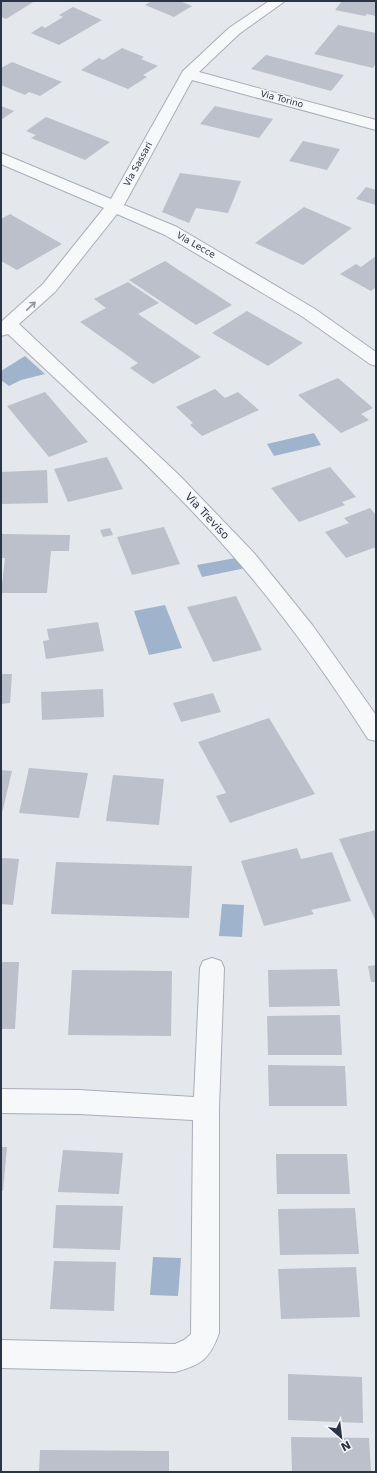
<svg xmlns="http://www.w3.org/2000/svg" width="377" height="1473" font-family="'DejaVu Sans',sans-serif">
<rect width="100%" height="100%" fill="#e4e7ec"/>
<!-- water -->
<path fill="#9fb4cc" d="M25 356 45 374 21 380 9 386 1 380V371Z
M314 433 321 445 274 456 267 444Z
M241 557 246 568 202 577 197 565Z
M165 605 182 648 149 655 134 611Z
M222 904 244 905 242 937 219 936Z
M153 1257 181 1258 178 1296 150 1295Z"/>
<!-- building -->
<path fill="#bbc0ca" d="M1 1H35L6 19 1 17Z
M152 1H180L192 6 174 17 145 5Z
M342 1H376V16L367 14 365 16 335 10Z
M73 7 102 20 59 45 31 33 42 26 45 28 63 17 59 15Z
M338 25 376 33V63L373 68 314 54Z
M122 48 144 57 141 59 158 66 143 75 147 77 128 89 81 70 99 58 103 60Z
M266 55 344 75 331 91 251 69Z
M12 62 62 82 40 96 29 92 25 95 1 85V68Z
M1 106 14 111 1 120Z
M215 106 273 119 259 138 200 124Z
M46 117 110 142 85 160 31 138 36 135 26 131Z
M303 141 340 149 327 170 289 161Z
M180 173 241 181 228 213 196 208 189 223 162 212Z
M366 187 376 190V205L356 199Z
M304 207 352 228 303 265 255 243Z
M10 214 62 244 17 270 1 261V219Z
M376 256V287L371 291 340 274 356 264 361 267Z
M165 261 232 305 196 325 129 280Z
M128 282 159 303 138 314 201 357 153 384 130 368 138 363 80 322 106 308 94 299Z
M247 311 303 343 268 366 212 333Z
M338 378 373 408 361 414 369 420 341 433 298 395Z
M215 389 225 398 238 392 259 410 202 436 190 425 193 423 176 407Z
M45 392 88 442 49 457 7 406Z
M107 457 123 489 68 502 54 469Z
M330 467 356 497 342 502 345 505 299 522 271 488Z
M47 470 48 503 1 504V472Z
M370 508 376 515V547L346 558 325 532 349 523 344 518Z
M164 527 180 564 132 575 117 537Z
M110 528 113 535 103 537 100 530Z
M1 534 70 535 69 551H51L47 593H1L5 558H1Z
M236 596 262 650 213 662 187 607Z
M98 622 104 651 46 659 43 641 49 640 47 629Z
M1 674H12L10 703 1 704Z
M103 689 104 717 42 720 41 692Z
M213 693 221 712 181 722 173 703Z
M269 718 315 794 230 823 216 796 226 793 198 742Z
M29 768 88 773 79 818 19 813Z
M1 770 12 771 2 813H1Z
M113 775 164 779 159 825 106 821Z
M376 830V922L339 839Z
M297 848 301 859 332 852 351 901 311 910 314 914 264 926 241 861Z
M1 858 19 859 13 905 1 904Z
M56 862 192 866 189 918 51 914Z
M1 962H19L15 1029H1Z
M376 965V982H371L368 966Z
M337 969 340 1006 269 1007 268 970Z
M72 970 172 971 171 1036 68 1035Z
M340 1015 342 1055H268L267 1016Z
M268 1065 345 1066 347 1106H269Z
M1 1147H7L3 1191H1Z
M63 1150 123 1153 119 1194 58 1192Z
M276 1154H347L350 1194H277Z
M56 1205 123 1206 120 1250 53 1248Z
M355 1208 359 1254 280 1255 278 1209Z
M54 1261 116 1262 114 1311 50 1309Z
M356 1267 360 1317 281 1319 278 1269Z
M288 1374 362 1377 363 1423 288 1420Z
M291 1437 369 1438 371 1472H292Z
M40 1450 169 1451V1472H39Z"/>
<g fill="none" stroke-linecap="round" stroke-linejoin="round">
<!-- minor casing -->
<g stroke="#a9aeb7" stroke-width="2">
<path id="minor" d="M269 1H285L239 34 199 72 376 120V130L192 80 124 205 177 227 315 309 376 352V366L370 364 303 317 165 235 117 214 55 292 19 324 180 476 254 553 313 626 376 715V741L368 739C329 678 287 619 240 564 169 481 87 409 8 334L1 336V322L43 284 104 208 1 164V153L111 199 183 71 229 28Z
M212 958 221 961 224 968 219 1109V1333C210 1359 201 1365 175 1372L1 1368V1340L175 1344 184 1340 191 1334 193 1120 79 1114 1 1113V1089L79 1090 194 1097 200 968 203 961Z"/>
</g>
<!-- minor -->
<use href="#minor" fill="#f7f8fa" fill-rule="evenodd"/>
</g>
<!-- one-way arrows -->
<defs><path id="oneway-shaft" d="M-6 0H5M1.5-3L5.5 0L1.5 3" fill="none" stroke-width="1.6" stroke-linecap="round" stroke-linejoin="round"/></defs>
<use stroke="#9196a0" href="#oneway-shaft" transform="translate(31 306) rotate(-43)"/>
<g text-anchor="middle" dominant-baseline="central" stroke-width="3" stroke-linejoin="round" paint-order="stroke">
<!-- far-street labels -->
<g font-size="9" fill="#2b3445" stroke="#f4f6f9">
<text transform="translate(282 99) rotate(15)">Via Torino</text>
<text transform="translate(138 164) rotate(-61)">Via Sassari</text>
<text transform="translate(196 245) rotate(30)">Via Lecce</text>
</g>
<!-- street labels -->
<g font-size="11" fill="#2b3445" stroke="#f4f6f9">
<text transform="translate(207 516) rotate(47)">Via Treviso</text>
</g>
</g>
<!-- border -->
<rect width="377" height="1473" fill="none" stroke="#2b3445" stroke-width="4"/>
<!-- north arrow -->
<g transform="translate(341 1437) rotate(152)" stroke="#f4f6f9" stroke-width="3" paint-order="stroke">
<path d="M0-3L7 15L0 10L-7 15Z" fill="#2b3445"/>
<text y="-6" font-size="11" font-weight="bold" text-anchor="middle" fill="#2b3445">N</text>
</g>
</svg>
